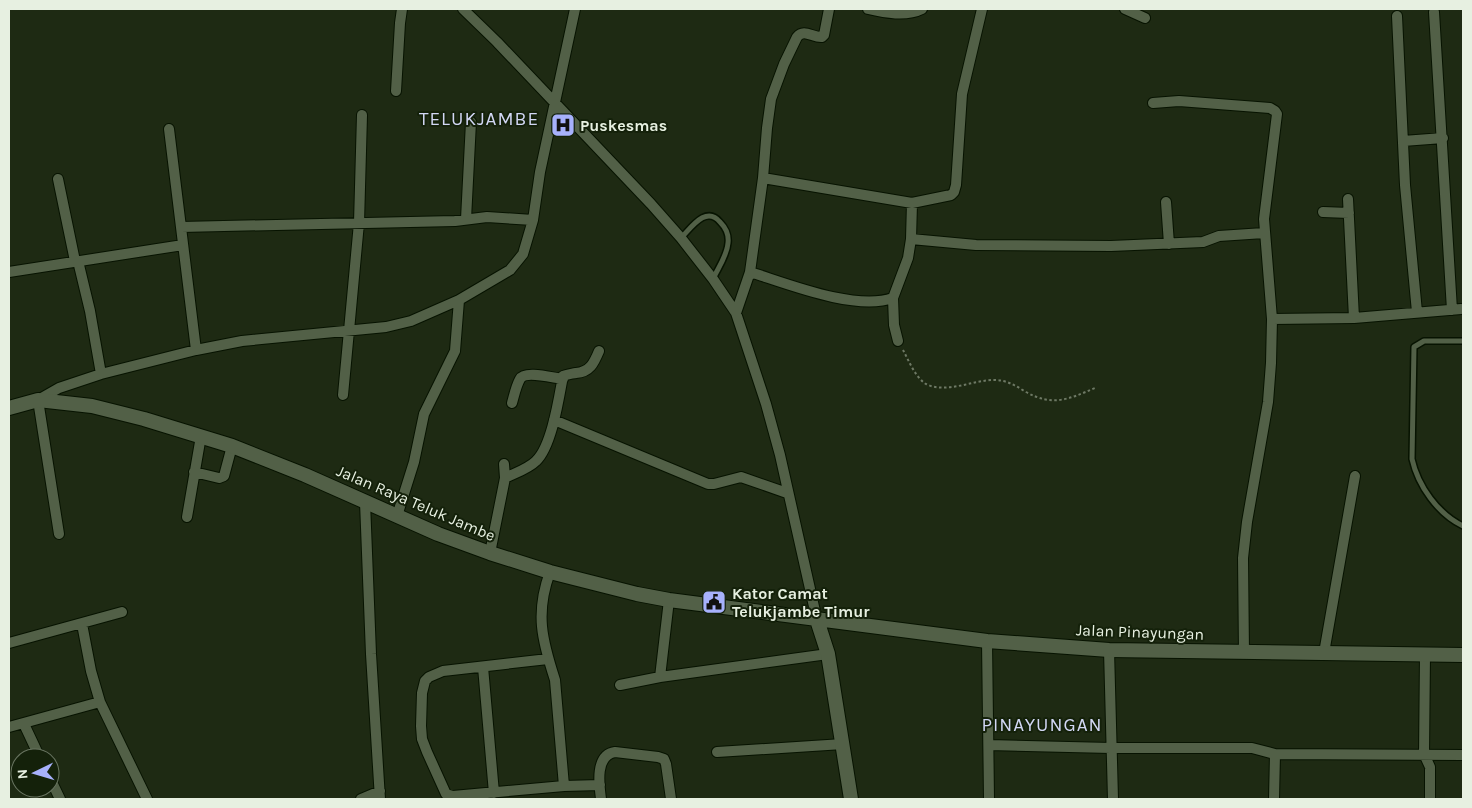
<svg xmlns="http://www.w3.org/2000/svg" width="1472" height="808" font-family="Karla,sans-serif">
<rect width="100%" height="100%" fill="#1e2a13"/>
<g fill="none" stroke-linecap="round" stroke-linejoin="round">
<!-- lane casing -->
<g stroke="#071301" stroke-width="8">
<path id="lane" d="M681 238C691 228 706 205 720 222 725 227 729 235 728 243 727 256 718 268 713 279
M1463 341H1424L1414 347 1412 459C1418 486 1438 514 1463 526"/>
</g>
<!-- street casing -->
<g stroke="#071301" stroke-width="12">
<path id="street" d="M463 9 497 42 651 204 681 238 713 279 736 313 766 404 780 455 817 620
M868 9C885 13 906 17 922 9
M1125 9 1145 18
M1434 12 1452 310
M1397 16 1405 185 1417 312
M396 91 400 23 402 9
M1153 103 1179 101 1270 108 1275 111 1277 114 1264 219 1272 319 1271 363 1268 402 1247 522 1243 558 1244 653
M169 129 196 350
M1403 141 1443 138
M763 178 912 203 951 195 954 192 956 185 962 94 982 9
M58 179 75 261
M1348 199 1354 318
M1166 202 1169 244
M1323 212 1349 213
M466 219 471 122
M181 227 455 221 487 217 533 220
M911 239 976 245 1111 246 1203 242 1219 236 1264 233
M78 261 90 311 101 374
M9 272 183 245
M750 272C788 284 855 311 893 298
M736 313 750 272 763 178 767 128 771 99 784 64 797 37C804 28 813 38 822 37L824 35 829 9
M1272 319 1354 318 1461 309
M898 341 894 325 893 298 908 258 911 239 912 203
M343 395 359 223 362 115
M512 403C514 396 516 386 520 379 525 370 553 378 563 379
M554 420 708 484H714L741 477 787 493
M194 472 219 478 224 476 232 446
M505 478C515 473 528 469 536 461 552 446 559 397 563 376 568 374 571 374 576 373 590 372 594 363 599 351
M365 502 371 654 380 799
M397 516 414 462 424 414 455 351 459 300
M187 517 201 436
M59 534 38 400 59 388 101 374 196 350 242 341 386 327 411 321 459 300 510 270 523 254 533 220 540 172 575 9
M490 553 505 478 504 464
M550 572C535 613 542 640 555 680L564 786
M82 624 91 671 100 702 147 799
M987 641 989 799
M9 643 122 612
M1109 650 1113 799
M1324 653 1355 476
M1425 655 1424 754 1430 767V799
M548 659 443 671 429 677 425 681 422 693 421 726 422 739 427 752 446 794 453 796 564 786 600 785
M483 667 494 793
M660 677 669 600
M620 685 660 677 828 654
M24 724 40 758
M9 727 100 702
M989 745 1111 748H1252L1275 754 1463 755
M717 752 843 744
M50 778 60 799
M361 799 380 791
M601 799C599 784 595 755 615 752L658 757 664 759 666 764 671 799
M1274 799 1275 754"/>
</g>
<!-- secondary casing -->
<g stroke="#071301" stroke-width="16">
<path id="secondary" d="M9 408 38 400 92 406 144 419 232 446 305 475 438 534 490 553 550 572 637 594 669 600 987 641 1109 650 1463 655
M817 620 828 654 851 799"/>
</g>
<!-- path -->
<path stroke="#6e7965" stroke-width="2" stroke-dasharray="2.5 2.5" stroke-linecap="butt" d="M903 350C909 361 915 377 926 384 946 394 973 380 994 380 1007 380 1016 386 1026 392 1053 407 1069 399 1095 388"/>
<!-- lane -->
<use href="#lane" stroke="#526047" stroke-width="5"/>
<!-- street -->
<use href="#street" stroke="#526047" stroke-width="10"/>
<!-- secondary -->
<use href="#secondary" stroke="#526047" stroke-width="14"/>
</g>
<!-- icons -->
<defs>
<g id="hospital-square" transform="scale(1.25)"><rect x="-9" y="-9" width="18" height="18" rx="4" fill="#a7b1fc" stroke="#14210a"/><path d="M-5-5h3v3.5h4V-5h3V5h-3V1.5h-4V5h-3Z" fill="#111"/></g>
<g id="civic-square" transform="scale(1.25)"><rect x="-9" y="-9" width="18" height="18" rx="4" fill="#a7b1fc" stroke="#14210a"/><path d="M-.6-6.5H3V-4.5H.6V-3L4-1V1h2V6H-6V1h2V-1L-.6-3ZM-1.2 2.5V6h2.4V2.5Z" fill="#111"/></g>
</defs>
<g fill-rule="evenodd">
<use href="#hospital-square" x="563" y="125"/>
<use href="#civic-square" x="714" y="602"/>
</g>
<g text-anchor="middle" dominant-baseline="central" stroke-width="4" stroke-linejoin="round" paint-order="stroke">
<!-- poi labels -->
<g font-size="16" font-weight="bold" fill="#e7f0e1" stroke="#14210a" text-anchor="start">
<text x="580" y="125">Puskesmas</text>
<text x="732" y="593">Kator Camat<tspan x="732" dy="18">Telukjambe Timur</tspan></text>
</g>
<!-- street labels -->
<g font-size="16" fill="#e7f0e1" stroke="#14210a">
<text transform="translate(416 503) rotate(23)">Jalan Raya Teluk Jambe</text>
<text transform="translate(1140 632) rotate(2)">Jalan Pinayungan</text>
</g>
<!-- quarter labels -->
<g font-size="19" letter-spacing="1" fill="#d2d7f4" stroke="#14210a">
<text x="479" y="119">TELUKJAMBE</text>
<text x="1042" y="725">PINAYUNGAN</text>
</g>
</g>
<!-- border -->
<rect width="1472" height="808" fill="none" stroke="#e7f0e1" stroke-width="20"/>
<!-- north arrow -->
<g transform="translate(35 773) rotate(265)"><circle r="24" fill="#14210a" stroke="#687460"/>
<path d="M0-4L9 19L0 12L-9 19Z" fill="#a7b1fc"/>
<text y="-8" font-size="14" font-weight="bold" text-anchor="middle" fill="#e7f0e1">N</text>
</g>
</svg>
